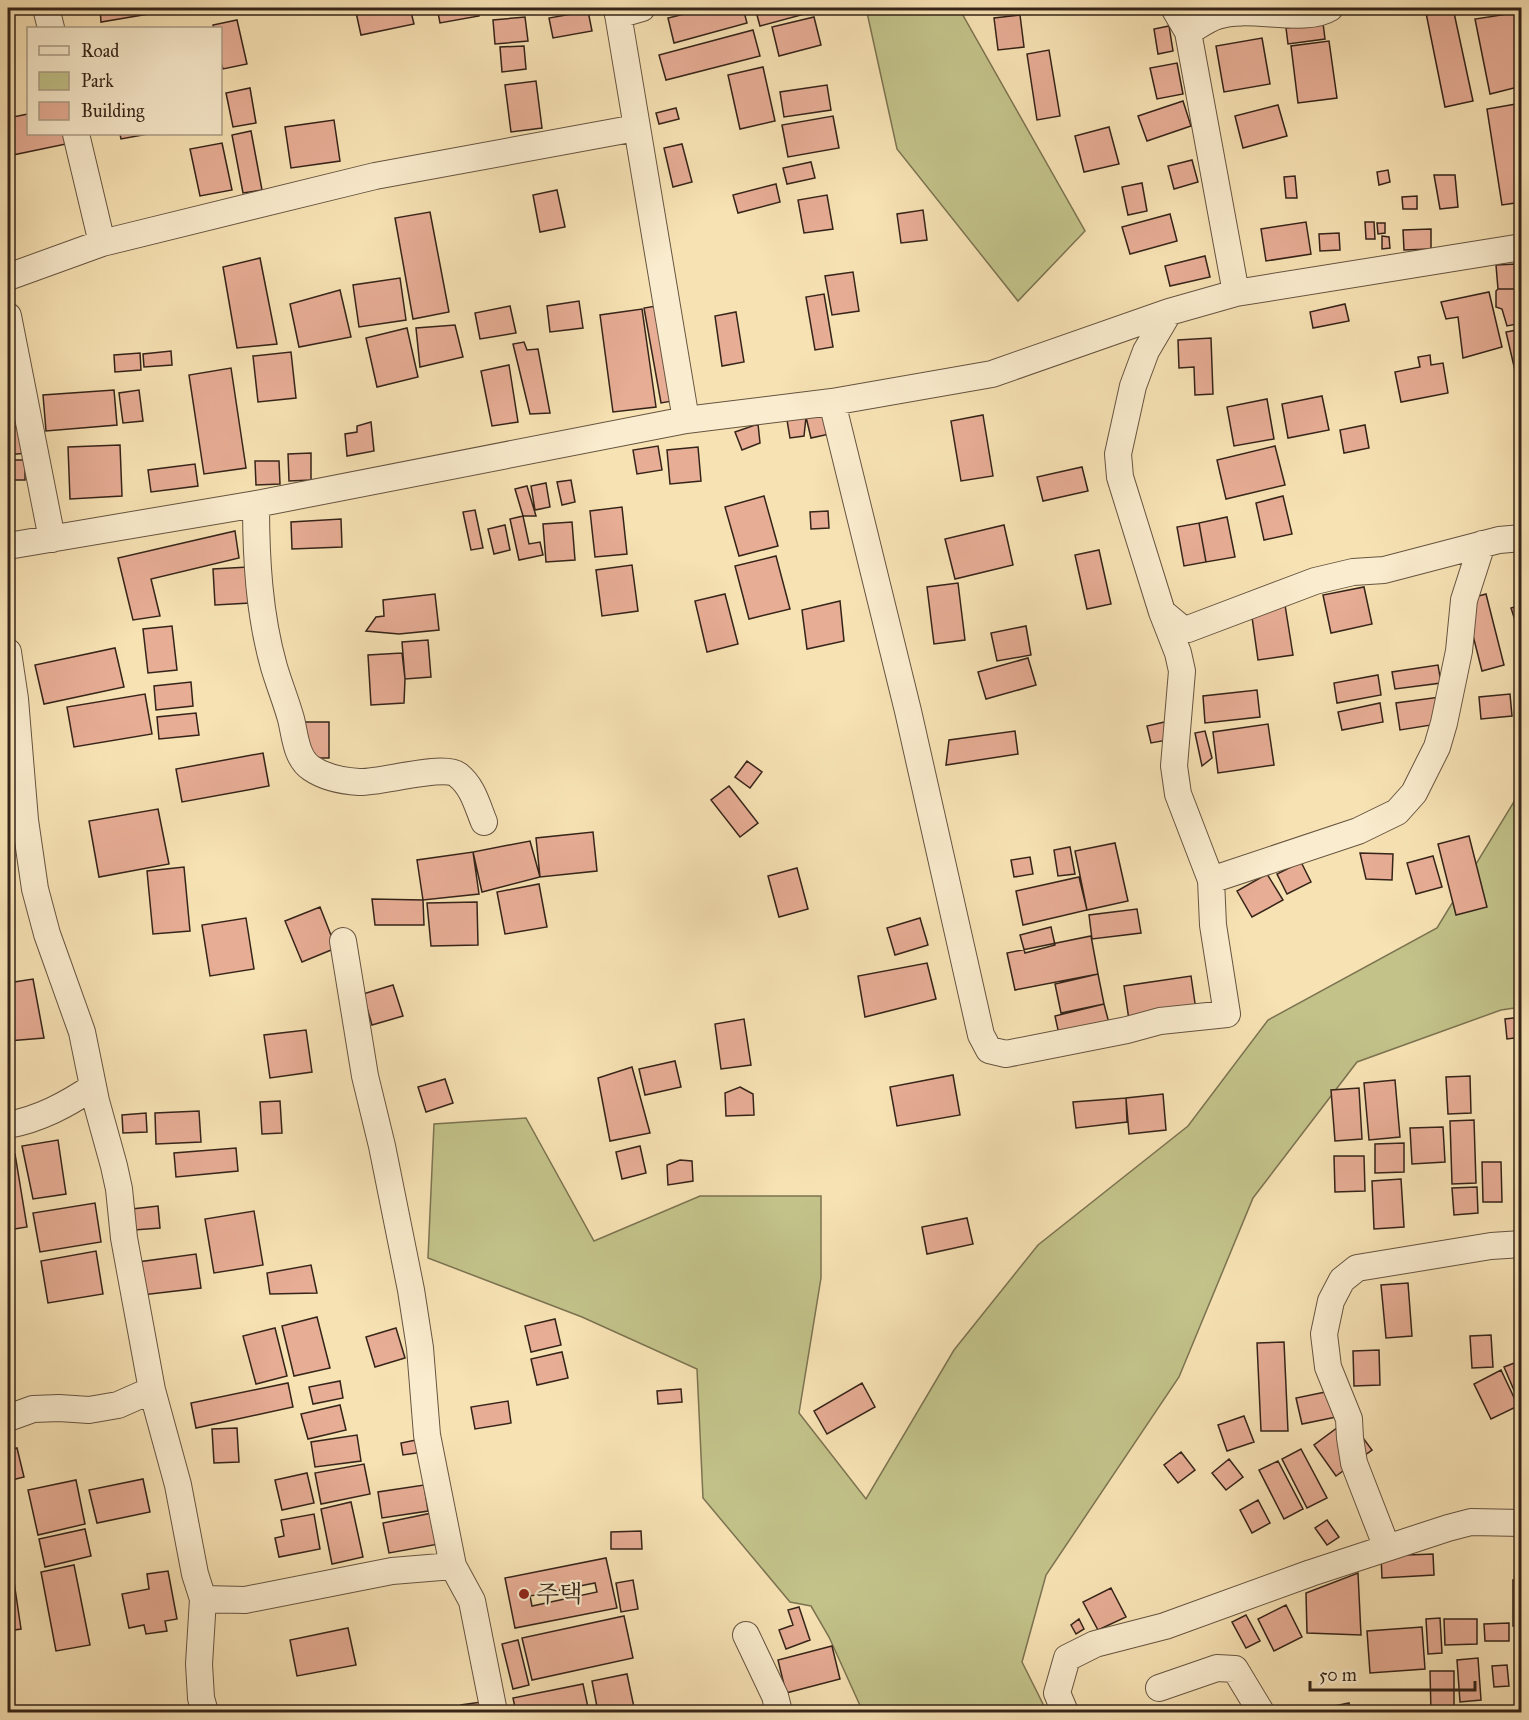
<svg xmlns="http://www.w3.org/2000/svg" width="1529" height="1720" font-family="'IM FELL Great Primer','Noto Serif KR',serif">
<rect width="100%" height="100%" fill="#f7e2b4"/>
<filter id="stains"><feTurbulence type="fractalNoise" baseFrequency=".00333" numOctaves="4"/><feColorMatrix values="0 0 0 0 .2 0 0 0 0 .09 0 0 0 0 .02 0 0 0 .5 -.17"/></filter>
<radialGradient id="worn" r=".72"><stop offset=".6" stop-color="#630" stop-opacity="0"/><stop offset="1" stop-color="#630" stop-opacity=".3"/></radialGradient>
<!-- green -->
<path fill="#c2c289" stroke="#7c7351" stroke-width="1.5" d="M866 8H961L960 10 1085 231 1018 301 897 149Z
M1521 796V1007L1501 1010 1357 1062 1253 1198 1179 1377 1046 1575 1022 1662 1047 1712H863L829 1637 811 1606 790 1602 703 1498 697 1369 582 1317 428 1258 434 1124 526 1118 594 1241 700 1196H821V1278L799 1413 866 1499 954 1350 1038 1245 1188 1126 1268 1020 1437 928 1515 800Z"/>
<!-- building -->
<path fill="#e7ad95" stroke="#352419" stroke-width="1.5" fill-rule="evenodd" d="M100 8H184L101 22Z
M355 8H410L414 24 361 35Z
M437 8H477L479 16 440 23Z
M488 8H518L489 12Z
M709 8H743L747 23 674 43 668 18Z
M755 8H811L812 12 760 26Z
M1115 8H1140L1141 11 1116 12Z
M1425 8H1453L1473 101 1445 107Z
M588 11 592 31 553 38 549 18Z
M1514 13 1522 51V86L1490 94 1475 19Z
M1020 15 1024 47 998 50 994 18Z
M525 17 528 41 495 44 493 20Z
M814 17 821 45 779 56 772 27Z
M237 20 247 64 223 69 220 59V28H214L213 25Z
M1323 23 1325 39 1288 44 1286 28Z
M1169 26 1173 51 1158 54 1154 29Z
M753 30 760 56 666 80 659 55Z
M1262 38 1270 84 1224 92 1216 46Z
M1329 41 1337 98 1298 103 1291 46Z
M524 46 526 69 502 72 500 47Z
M1049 50 1060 116 1037 120 1027 54Z
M1177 63 1183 94 1157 99 1150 68Z
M763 67 775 121 740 129 728 75Z
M536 81 542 128 511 132 505 85Z
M827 85 831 110 784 117 780 92Z
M250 88 256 123 233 127 226 93Z
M1183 101 1191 126 1147 141 1138 116Z
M1522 103V202L1502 205 1487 109Z
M1278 105 1287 136 1243 148 1235 116Z
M676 108 679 119 659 124 656 113Z
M28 114V134H63L66 144 8 156V118Z
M833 116 839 148 788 157 782 125Z
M334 120 340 161 291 168 285 127Z
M1109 127 1119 164 1084 172 1075 136Z
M251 131 262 190 243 193 232 135Z
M120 134H148L121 139Z
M222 143 232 190 200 196 190 149Z
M682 144 692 182 673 187 664 148Z
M1192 160 1198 182 1174 189 1168 166Z
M811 162 815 178 787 184 783 168Z
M1388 170 1390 182 1379 185 1377 172Z
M1434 175H1455L1458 207 1440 209Z
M1295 176 1297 198H1286L1284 177Z
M1142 183 1147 211 1128 215 1122 187Z
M776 184 780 202 738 213 733 195Z
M557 190 565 227 540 232 533 195Z
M827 195 833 229 804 233 798 200Z
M1417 196V209H1403L1402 197Z
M923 210 927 240 901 243 897 214Z
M430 212 449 312 413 319 395 218Z
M1170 214 1177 241 1130 254 1122 227Z
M1306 222 1311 254 1266 261 1261 229Z
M1365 222H1374L1375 239H1366Z
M1377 223H1385V233L1378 234Z
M1431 229V249L1404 250 1403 230Z
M1339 233 1340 250 1320 251 1319 234Z
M1382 236 1389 237 1390 248 1382 249Z
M1205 256 1210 277 1170 286 1165 266Z
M260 258 277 344 237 348 223 267Z
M1516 264 1519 289H1498L1496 265Z
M853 272 859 311 832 315 825 276Z
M400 278 406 320 359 327 353 285Z
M1498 289H1519L1522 323 1507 326 1502 309 1496 307V291Z
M340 290 351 337 299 347 290 304Z
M1489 292 1502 347 1463 358 1458 317 1446 319 1441 302Z
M824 294 833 347 815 350 806 297Z
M579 301 583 328 550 332 547 306Z
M1345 304 1349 321 1313 328 1310 312Z
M662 305 678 400 661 403 644 308Z
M510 306 516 333 480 339 475 313Z
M642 309 656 407 613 412 600 315Z
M736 312 744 362 722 366 715 316Z
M455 325 463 357 420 367 416 328Z
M407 328 418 377 377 387 366 338Z
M1522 329V374L1516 375 1506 332Z
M1211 338 1213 394 1195 395 1194 367 1179 368 1178 340Z
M524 342 527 350 538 349 550 413 530 414 513 344Z
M171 351 172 365 144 367 143 354Z
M291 352 296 398 258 402 253 356Z
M140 353 141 370 115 372 114 355Z
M1430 355 1431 365 1443 363 1448 393 1401 402 1395 372 1420 367 1418 357Z
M509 365 518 422 492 426 481 371Z
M231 368 246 468 204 474 189 375Z
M114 390 117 425 46 431 43 395Z
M139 390 143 421 123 423 119 393Z
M1322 396 1329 430 1288 438 1282 404Z
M1267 399 1274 439 1234 446 1227 407Z
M8 406 16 407 15 418H8Z
M830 413 834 433 811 438 806 417Z
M983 415 993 476 961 481 951 421Z
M806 417 804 436 790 438 787 420Z
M371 422 374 451 347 456 345 434 357 432V426Z
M758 424 760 443 742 450 735 432Z
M1365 425 1369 448 1344 453 1340 430Z
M23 426 26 453 8 455V428Z
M120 445 122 496 70 499 68 447Z
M658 446 662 470 637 474 633 450Z
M1275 446 1285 485 1226 499 1217 460Z
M698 447 701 481 670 484 667 450Z
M311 453V480L289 481 288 454Z
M8 460H25V480H8Z
M255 461H279L280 484 256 485Z
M195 464 198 486 151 492 148 470Z
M1082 467 1088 491 1043 501 1037 477Z
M571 480 575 502 562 505 557 482Z
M546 483 550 507 535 510 531 486Z
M527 486 536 516H523L515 489Z
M764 496 778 546 739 556 725 507Z
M1283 496 1292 534 1264 540 1256 503Z
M622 507 627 554 595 557 590 511Z
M475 510 483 548 471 550 463 512Z
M828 511 829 528 811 529 810 512Z
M523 516 529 544 540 542 543 555 519 560 510 519Z
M1227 517 1235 557 1206 562 1199 523Z
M341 519 342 547 292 549 291 522Z
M572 522 575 560 546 562 543 524Z
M1199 523 1206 562 1184 566 1177 527Z
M505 525 510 550 494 554 488 529Z
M1004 525 1013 565 955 579 945 539Z
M235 531 239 558 151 579 160 616 133 620 118 558Z
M1099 550 1111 604 1087 609 1075 555Z
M776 556 790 609 749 619 735 566Z
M632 565 638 611 602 616 596 570Z
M248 567 250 603 215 605 213 569Z
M958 583 965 640 934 644 927 587Z
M1364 587 1372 624 1331 633 1323 595Z
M435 594 439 630 399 634 366 631 376 617 384 616 383 600Z
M725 594 738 644 707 652 695 601Z
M1486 594 1504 665 1482 671 1464 600Z
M840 601 844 641 807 649 802 610Z
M1285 605 1293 655 1258 660 1251 610Z
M1522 605V642L1511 608Z
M172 626 177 670 148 673 143 629Z
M1026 626 1031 655 997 661 991 633Z
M428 640 431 677 405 679 402 642Z
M115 648 124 687 44 704 35 665Z
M402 653 405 679 404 703 371 705 368 655Z
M1028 658 1036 685 986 699 978 672Z
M1438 665 1441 683 1395 689 1392 672Z
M1378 675 1381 695 1337 703 1334 683Z
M191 682 193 706 156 710 154 686Z
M1257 690 1260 717 1205 723 1203 696Z
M145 694 152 734 74 747 67 707Z
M1510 694 1512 716 1481 719 1479 697Z
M1440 697 1444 723 1400 730 1396 703Z
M1380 703 1383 722 1342 730 1338 712Z
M196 713 199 735 159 739 157 717Z
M1169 721 1173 739 1151 743 1147 726Z
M305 722H329V758H305Z
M1268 724 1274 765 1218 773 1213 732Z
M1015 731 1018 754 946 765 949 740Z
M1205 731 1212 758 1202 766 1195 733Z
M263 753 269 786 182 802 176 769Z
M747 761 762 772 750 788 735 777Z
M8 775 14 816 8 817Z
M729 786 758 823 740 837 711 800Z
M158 809 169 864 99 877 89 821Z
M593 832 597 871 540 877 536 838Z
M1469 836 1487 907 1456 915 1438 844Z
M530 841 540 877 482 892 473 852Z
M1115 843 1128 901 1087 910 1075 851Z
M1070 847 1075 874 1058 876 1054 850Z
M473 852 479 894 423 900 417 860Z
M1360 853 1393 854 1392 880 1366 879Z
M1433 856 1442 887 1416 894 1407 863Z
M1030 857 1033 874 1014 877 1011 860Z
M1301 862 1311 882 1287 894 1277 874Z
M184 867 190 931 153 934 147 871Z
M797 868 808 909 779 917 768 876Z
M1267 874 1283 900 1252 917 1237 891Z
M1079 877 1087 910 1023 925 1016 891Z
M539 884 547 927 505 934 497 892Z
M372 899 423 900 424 925H375Z
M477 902 478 945 431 946 427 903Z
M320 907 336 948 302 962 285 921Z
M1137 909 1141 933 1092 939 1089 915Z
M246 918 254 969 210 976 202 925Z
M920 918 928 945 895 955 887 928Z
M1051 927 1055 945 1025 953 1020 935Z
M1091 936 1098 974 1015 990 1007 953Z
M927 963 936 999 865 1017 858 976Z
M1098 974 1104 1004 1061 1013 1055 984Z
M1191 976 1196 1010 1129 1020 1124 986Z
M33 979 44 1038 8 1041V983Z
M393 985 403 1016 372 1025 363 994Z
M1104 1004 1110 1027 1060 1039 1055 1016Z
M1522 1017V1037L1507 1039 1505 1019Z
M744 1019 751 1065 721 1069 715 1024Z
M306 1030 312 1072 270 1078 264 1035Z
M675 1061 681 1087 645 1095 639 1069Z
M632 1067 650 1133 610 1141 598 1078Z
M953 1075 960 1115 897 1126 890 1087Z
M1470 1076 1471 1113 1448 1114 1446 1077Z
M445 1079 453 1103 426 1112 418 1087Z
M1395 1080 1400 1137 1369 1140 1364 1083Z
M740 1087 753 1094 754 1115 726 1116 725 1093Z
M1359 1088 1362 1139 1335 1141 1331 1090Z
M1163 1094 1166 1130 1129 1134 1126 1098Z
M1126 1098 1127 1122 1076 1128 1073 1102Z
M280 1101 282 1133 262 1134 260 1102Z
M199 1111 201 1142 156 1144 155 1113Z
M146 1113 147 1132 123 1133 122 1115Z
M1474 1120 1476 1183 1452 1184 1450 1121Z
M1443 1127 1445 1162 1412 1164 1410 1128Z
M58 1140 66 1194 33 1199 22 1146Z
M1404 1143V1172L1375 1173V1144Z
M640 1146 646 1173 622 1179 616 1152Z
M236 1148 238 1171 176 1177 174 1153Z
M15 1154 27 1227 8 1230V1156Z
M1334 1156H1364L1365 1191 1335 1192Z
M680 1160 692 1161 693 1181 668 1185 667 1165Z
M1482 1162H1501L1502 1202H1483Z
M1401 1179 1404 1227 1374 1229 1372 1181Z
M1477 1187 1478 1213 1454 1215 1452 1188Z
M95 1203 101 1242 40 1252 33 1213Z
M158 1206 160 1228 134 1230 132 1209Z
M254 1211 263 1265 214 1273 205 1219Z
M967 1218 973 1244 927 1254 922 1227Z
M96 1251 103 1294 48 1303 41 1261Z
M196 1254 201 1288 142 1295 138 1262Z
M311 1265 317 1293 270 1294 267 1273Z
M1408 1283 1412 1336 1386 1338 1381 1285Z
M317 1317 330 1368 294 1376 282 1326Z
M555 1319 561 1345 531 1352 525 1326Z
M275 1328 287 1376 256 1384 243 1336Z
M396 1328 405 1358 375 1367 366 1337Z
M1491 1335 1493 1367 1472 1368 1470 1336Z
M1284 1342 1288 1431H1261L1257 1343Z
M1379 1350 1380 1385 1354 1386 1353 1351Z
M562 1352 568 1378 537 1385 531 1359Z
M1522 1360V1401L1519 1402 1504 1367Z
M1501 1370 1518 1406 1491 1419 1474 1384Z
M340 1381 343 1398 313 1404 309 1387Z
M288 1383 293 1407 196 1428 191 1403Z
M862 1383 875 1407 827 1434 814 1411Z
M1345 1388 1351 1414 1302 1424 1296 1398Z
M681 1389 682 1402 658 1404 657 1391Z
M508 1401 511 1423 475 1429 471 1407Z
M340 1405 346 1430 308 1439 301 1414Z
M1244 1416 1254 1442 1227 1451 1218 1425Z
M1349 1419 1372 1450 1336 1476 1314 1445Z
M237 1428 239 1462 214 1463 212 1429Z
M357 1435 361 1461 315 1467 311 1442Z
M421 1439 423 1452 403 1455 401 1443Z
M17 1448 24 1477 8 1481V1450Z
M1301 1449 1327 1498 1307 1508 1282 1459Z
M1181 1452 1195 1470 1178 1483 1164 1465Z
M1229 1459 1243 1477 1226 1490 1212 1473Z
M1278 1461 1303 1509 1284 1519 1259 1470Z
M364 1464 370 1494 321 1504 315 1473Z
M307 1473 314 1503 282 1510 275 1480Z
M143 1479 150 1512 97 1523 89 1490Z
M76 1480 85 1524 38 1535 28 1490Z
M424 1485 428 1511 382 1518 378 1492Z
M1258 1500 1270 1523 1252 1533 1240 1510Z
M351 1502 363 1557 332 1564 321 1509Z
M432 1513 439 1544 389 1553 383 1523Z
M314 1514 320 1549 279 1557 275 1538 284 1536 281 1520Z
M1327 1520 1339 1537 1327 1545 1315 1528Z
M85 1529 91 1556 45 1567 39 1539Z
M641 1531 642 1549H611V1532Z
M9 1548 21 1629 8 1631V1549Z
M1433 1554 1434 1575 1382 1578 1381 1556Z
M606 1558 617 1608 515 1628 505 1578ZM595 1583 597 1592 532 1606 530 1596Z
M74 1565 90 1645 56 1651 41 1572Z
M168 1571 177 1619 165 1621 167 1631 146 1634 144 1625 129 1628 122 1594 149 1589 147 1574Z
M1358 1573 1361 1635 1307 1633 1306 1593Z
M633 1580 638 1609 621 1612 616 1583Z
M1513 1580H1522V1626H1513Z
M1111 1588 1126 1617 1098 1630 1083 1602Z
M1286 1605 1302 1637 1274 1651 1258 1619Z
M799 1607 810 1640 786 1649 779 1630 793 1625 788 1610Z
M1246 1615 1260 1641 1246 1648 1232 1622Z
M624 1616 633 1658 532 1680 522 1638Z
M1440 1618 1442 1653 1428 1654 1426 1619Z
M1079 1619 1084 1629 1076 1634 1071 1625Z
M1444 1619H1477V1644L1445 1645Z
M1509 1623V1641H1485L1484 1624Z
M1422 1627 1425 1669 1370 1673 1367 1631Z
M348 1628 356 1665 297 1676 290 1640Z
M518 1640 529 1685 513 1689 502 1644Z
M832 1646 840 1679 786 1693 778 1660Z
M1478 1658 1481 1700 1460 1702 1457 1660Z
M1507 1665 1509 1686 1494 1687 1492 1666Z
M1430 1671H1454V1712H1431Z
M627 1674 635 1712H598L592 1681Z
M583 1684 589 1712H516L513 1698Z
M481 1702 482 1712H462L461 1705Z
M1349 1703 1351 1712H1335L1334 1706Z"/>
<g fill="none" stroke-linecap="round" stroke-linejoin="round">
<!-- minor casing -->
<g stroke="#665440" stroke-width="28">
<path id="minor" d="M46 8 51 28
M617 8 686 420
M1174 8 1188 32 1236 293
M618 15 642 8
M1188 32C1197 27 1207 19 1217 16 1248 5 1305 24 1330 8
M76 134 102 243
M8 277 102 243 375 176 636 128
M8 316 52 539
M832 402 908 711 981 1035 989 1050 1006 1054 1127 1030 1160 1021 1227 1014 1213 925 1211 880 1178 794 1174 766 1182 671 1178 653 1162 612 1120 477 1118 454 1133 386 1146 351 1169 312
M256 504C256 558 259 614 274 667 279 684 286 701 291 719 295 735 296 758 311 768 324 777 344 781 359 782 380 783 443 764 458 775 473 787 477 805 484 822
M8 546 256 504 686 420 832 402 992 374 1169 312 1236 293 1522 247
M1162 612 1180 627 1188 629 1315 581 1353 572 1384 570 1499 540 1522 538
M8 652 15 699 25 820 35 889 47 934 82 1032 96 1101 114 1166 119 1189 124 1238 152 1390 178 1485 195 1574 203 1599 199 1664 201 1698 205 1712
M1211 880 1358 831 1397 812 1414 793 1437 747 1444 723 1459 651 1464 600 1482 544
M343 941 365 1076 382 1146 411 1290 420 1348 427 1435 453 1566
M8 1125C40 1119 66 1105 93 1087
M8 1418 33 1409 59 1408 89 1410 118 1405 152 1390
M1387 1548 1354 1463 1350 1438 1349 1419 1328 1367 1324 1334 1331 1301 1342 1280 1357 1268 1491 1246 1522 1244
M203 1599 245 1600 392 1571 453 1566 472 1601 494 1712
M746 1635 775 1696 779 1712
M1159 1688 1217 1668 1235 1669 1261 1712
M1065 1712 1057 1693 1067 1658 1095 1644 1165 1626 1311 1573 1448 1528 1471 1522 1522 1523"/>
</g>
<!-- minor -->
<use href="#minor" stroke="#faecce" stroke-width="26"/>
</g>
<!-- markers -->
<circle fill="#8f2418" stroke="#faecce" stroke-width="2" cx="524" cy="1594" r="6"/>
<g text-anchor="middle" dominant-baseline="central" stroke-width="4.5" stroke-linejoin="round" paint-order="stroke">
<!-- poi labels -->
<g font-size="24" fill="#352419" stroke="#faecce" text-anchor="start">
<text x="536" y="1594">주택</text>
</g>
</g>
<!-- margin -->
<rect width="1529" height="1720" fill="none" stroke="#f7e2b4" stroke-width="30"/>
<rect x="9" y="9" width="1511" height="1702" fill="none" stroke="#352419" stroke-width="3"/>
<rect x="15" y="15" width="1499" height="1690" fill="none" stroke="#352419" stroke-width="1.5"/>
<!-- legend -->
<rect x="27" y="27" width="195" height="108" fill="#faecce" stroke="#ab9c86" stroke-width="1.5"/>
<rect x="39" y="46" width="30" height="9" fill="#faecce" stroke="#ab9c86" stroke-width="1.5"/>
<text x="81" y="57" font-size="18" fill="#352419">Road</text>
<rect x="39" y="72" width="30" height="18" fill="#c2c289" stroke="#ab9c86" stroke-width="1.5"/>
<text x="81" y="87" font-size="18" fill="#352419">Park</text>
<rect x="39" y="102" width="30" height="18" fill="#e7ad95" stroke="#ab9c86" stroke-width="1.5"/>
<text x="81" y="117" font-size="18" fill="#352419">Building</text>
<!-- scale -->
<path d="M1310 1681v9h165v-9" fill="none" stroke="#352419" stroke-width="3"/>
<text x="1319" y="1681" font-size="18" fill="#352419" stroke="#faecce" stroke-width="4.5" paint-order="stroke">50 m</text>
<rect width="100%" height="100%" filter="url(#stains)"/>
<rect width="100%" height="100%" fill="url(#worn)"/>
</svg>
